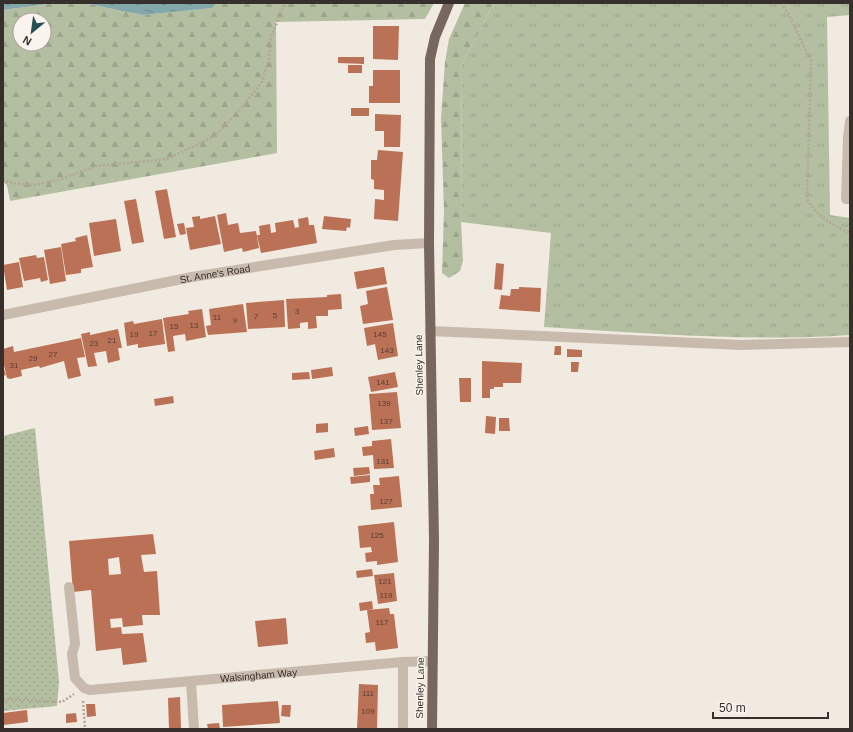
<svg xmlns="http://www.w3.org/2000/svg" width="853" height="732" font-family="Helvetica,sans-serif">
<defs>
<pattern id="grass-tufts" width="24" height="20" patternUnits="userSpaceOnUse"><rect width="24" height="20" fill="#b4bfa2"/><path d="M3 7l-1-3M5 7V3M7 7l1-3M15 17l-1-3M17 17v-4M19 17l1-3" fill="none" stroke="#9ba48c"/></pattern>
<pattern id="forest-firs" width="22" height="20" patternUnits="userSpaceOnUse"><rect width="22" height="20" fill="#b4bfa2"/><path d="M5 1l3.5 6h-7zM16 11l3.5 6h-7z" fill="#9ba48c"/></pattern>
<pattern id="park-dots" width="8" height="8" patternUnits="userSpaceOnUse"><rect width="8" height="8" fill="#b4bfa2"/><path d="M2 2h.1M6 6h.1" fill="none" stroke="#9ba48c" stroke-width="1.8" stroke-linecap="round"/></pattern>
<pattern id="water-ripples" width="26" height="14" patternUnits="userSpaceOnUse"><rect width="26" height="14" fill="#82a8ab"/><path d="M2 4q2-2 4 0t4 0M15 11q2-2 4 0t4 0" fill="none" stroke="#6b898b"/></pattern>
</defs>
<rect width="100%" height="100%" fill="#f1eae0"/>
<!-- grass -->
<path fill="url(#grass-tufts)" d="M494 3H850V15L827 17 830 215 850 218V335C748 342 646 333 544 327L551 233 461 222 462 64Z"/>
<!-- forest -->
<path fill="url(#forest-firs)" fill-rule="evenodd" d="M55 3H83L143 15 211 8 216 3H434L425 19 276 22 277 153 10 201 7 185 3 181V10ZM20 20H44V44H20Z
M465 3H494L462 64 461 222 463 261 460 271 449 278 442 273 444 211 441 118 445 62 449 39Z"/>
<!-- park -->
<path fill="url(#park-dots)" d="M35 428 59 682 57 706 3 711V436Z"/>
<!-- water -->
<path fill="url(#water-ripples)" d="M3 3H55L3 10Z
M83 3H216L212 8 143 15Z"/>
<!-- building -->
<path fill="#ba7155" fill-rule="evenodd" d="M373 26H399L398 60 373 59Z
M338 57H364V64L338 63Z
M348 65H362V73H348Z
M373 70H400V103H369V86H373Z
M351 108H369V116H351Z
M375 114 401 115 400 147H384V131H375Z
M378 150 403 152 398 221 374 219 375 199 384 200V190L374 189V180L371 179V160H377Z
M167 189 176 237 164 239 155 191Z
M136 199 144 242 132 244 124 201Z
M226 213 228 225 238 223 240 233 256 231 259 248 243 252 242 248 224 252 217 215Z
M200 216V219L215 216 221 244 190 250 186 228 194 227 192 217Z
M324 216 351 219 350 228 347 227 346 231 322 229Z
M308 217 309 225H314L317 243 261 253 257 235H260L259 226 270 224 271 233 276 232 275 223 293 220 295 228 299 227 298 219Z
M116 219 121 251 94 256 89 223Z
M184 223 186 234 180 235 177 224Z
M87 235 93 267 81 269V273L66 275 61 244 76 241 75 238Z
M61 247 66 281 50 284 44 250Z
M36 255 37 258 44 257 48 280 41 282 40 278 24 281 19 258Z
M19 262 23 287 7 290 3 265Z
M496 263 504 264 502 290 494 289Z
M384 267 387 284 357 289 354 272Z
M387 287 393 320 363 324 360 306 368 304 366 291Z
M519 287 541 288 540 312 499 309 501 295 510 296 511 289H519Z
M341 294 342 309 328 310V316H316L317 328 308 329V322L300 323V328L288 329 286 299 327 297V295Z
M284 300 285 327 248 329 246 303Z
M243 304 247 332 208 335 206 326 211 325 209 309Z
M202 309 206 337 186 341 185 334 173 336 175 351 168 352 163 318 189 314 188 311Z
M162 319 165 344 138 348V344L127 346 124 323 133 321 134 324Z
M393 323 398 356 378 360 375 344 367 346 364 328Z
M118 329 122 348H118L120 360 108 363 106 351 94 353 97 366 88 367 81 334 90 332V335Z
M81 338 85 357 77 358 81 376 68 379 64 361 40 368 39 366 21 370 22 376 10 379 7 378 3 361V349L13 346 14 352Z
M555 346H561V355H554Z
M567 349 582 350V357H567Z
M482 361 522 363 521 383H503V387H494V389H490V398H482Z
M571 362H579L578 372H571Z
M3 366 6 375 3 376Z
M332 367 333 376 312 379 311 370Z
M309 372 310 379 292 380V373Z
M395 372 398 387 371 392 368 377Z
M459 378H471V402H460Z
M397 392 401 428 372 430 369 394Z
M173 396 174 403 155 406 154 399Z
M486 416 496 417 495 434 485 433Z
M499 418H509L510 431H499Z
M328 423V432L316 433V424Z
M368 426 369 434 355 436 354 428Z
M391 439 394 468 374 469 373 455 363 456 362 447 372 446V441Z
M334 448 335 457 315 460 314 451Z
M369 467 370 474 354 476 353 468Z
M370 475V482L351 484 350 477Z
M399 476 402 507 371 510 370 494H374L373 485H380L379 478Z
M394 522 398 562 377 565V561L366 562 365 553 372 552 371 547 360 548 358 526Z
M153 534 156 554 141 555 144 572 157 571 160 615H142L143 625 123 627 122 618 110 619 111 628 121 627 122 634 143 633 147 662 123 665 121 648 96 651 91 590 73 592 69 541ZM119 557 121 574 109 575 108 559Z
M372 569 373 576 357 578 356 571Z
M394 573 397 601 378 604 374 575Z
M372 601 373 609 360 611 359 603Z
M389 608 390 614H394L398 648 376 651 375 642 366 643 365 633 370 632 367 610Z
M286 618 288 644 258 647 255 621Z
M359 684 378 685 377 729H357Z
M180 697 181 729H169L168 698Z
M278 701 280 723 223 727 222 705Z
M86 704H95L96 716 87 717Z
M282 705H291L290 717 281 716Z
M27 710 28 722 3 725V713Z
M76 713 77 722 66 723V714Z
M219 723 220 729H208L207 724Z"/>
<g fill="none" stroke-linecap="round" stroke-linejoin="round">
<!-- path -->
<path stroke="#b4a597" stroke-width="2.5" stroke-dasharray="2 2" stroke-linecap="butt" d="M781 3 789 15 811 61 807 199C817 216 832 225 850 233
M3 179 12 183 34 185 61 179 96 166 167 159 215 136 238 112 262 82 269 59 271 37 285 3
M3 699 62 702 74 694
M83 701 85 729"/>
<!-- minor -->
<g stroke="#c8baad" stroke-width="10">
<path d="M848 138 850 121"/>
<path d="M850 138H848L846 199H850"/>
<path id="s1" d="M3 315 192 277 394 245 429 243"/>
<path d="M430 331 741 345 850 342"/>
<path id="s2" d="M69 587 75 644 72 654 75 678 84 688 90 690 403 662 433 661"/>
<path d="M191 682 194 729"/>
<path d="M403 729V662"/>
</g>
<!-- major -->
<path stroke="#78675e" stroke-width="10" d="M432 729 434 541 429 243 430 59 435 37 449 3"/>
</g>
<g text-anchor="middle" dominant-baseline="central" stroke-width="3" stroke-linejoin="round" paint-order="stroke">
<!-- number labels -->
<g font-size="8" fill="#584036">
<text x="297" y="311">3</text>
<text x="275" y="315">5</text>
<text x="256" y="316">7</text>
<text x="217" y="317">11</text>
<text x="235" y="320">9</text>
<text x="194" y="325">13</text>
<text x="174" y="326">15</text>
<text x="153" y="333">17</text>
<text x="134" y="334">19</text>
<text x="380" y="334">145</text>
<text x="112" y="340">21</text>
<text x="94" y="343">23</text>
<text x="387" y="350">143</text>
<text x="53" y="354">27</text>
<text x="33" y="358">29</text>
<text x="14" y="365">31</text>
<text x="383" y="382">141</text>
<text x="384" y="403">139</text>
<text x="386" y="421">137</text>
<text x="383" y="461">131</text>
<text x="386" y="501">127</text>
<text x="377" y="535">125</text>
<text x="385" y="581">121</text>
<text x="386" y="595">119</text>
<text x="382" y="622">117</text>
<text x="368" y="693">111</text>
<text x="368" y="711">109</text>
</g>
<!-- street labels -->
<g font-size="10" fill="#372f2b" stroke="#f9f4ed">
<text stroke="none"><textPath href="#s1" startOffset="216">St. Anne's Road</textPath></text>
<text transform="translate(419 365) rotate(-91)">Shenley Lane</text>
<text stroke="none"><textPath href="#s2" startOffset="281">Walsingham Way</textPath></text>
<text transform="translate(420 688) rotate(-89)">Shenley Lane</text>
</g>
</g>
<!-- border -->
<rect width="853" height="732" fill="none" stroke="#372f2b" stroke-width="8"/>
<!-- north arrow -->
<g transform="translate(32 32) rotate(209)"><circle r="19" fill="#f9f4ed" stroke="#aba59f"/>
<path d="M0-3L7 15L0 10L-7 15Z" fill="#245055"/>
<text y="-6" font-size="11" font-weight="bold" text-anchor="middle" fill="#372f2b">N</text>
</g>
<!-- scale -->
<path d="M713 712v6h115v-6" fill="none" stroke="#372f2b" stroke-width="2"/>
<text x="719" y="712" font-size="12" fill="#372f2b" stroke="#f9f4ed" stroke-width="3" paint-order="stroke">50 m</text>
</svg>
